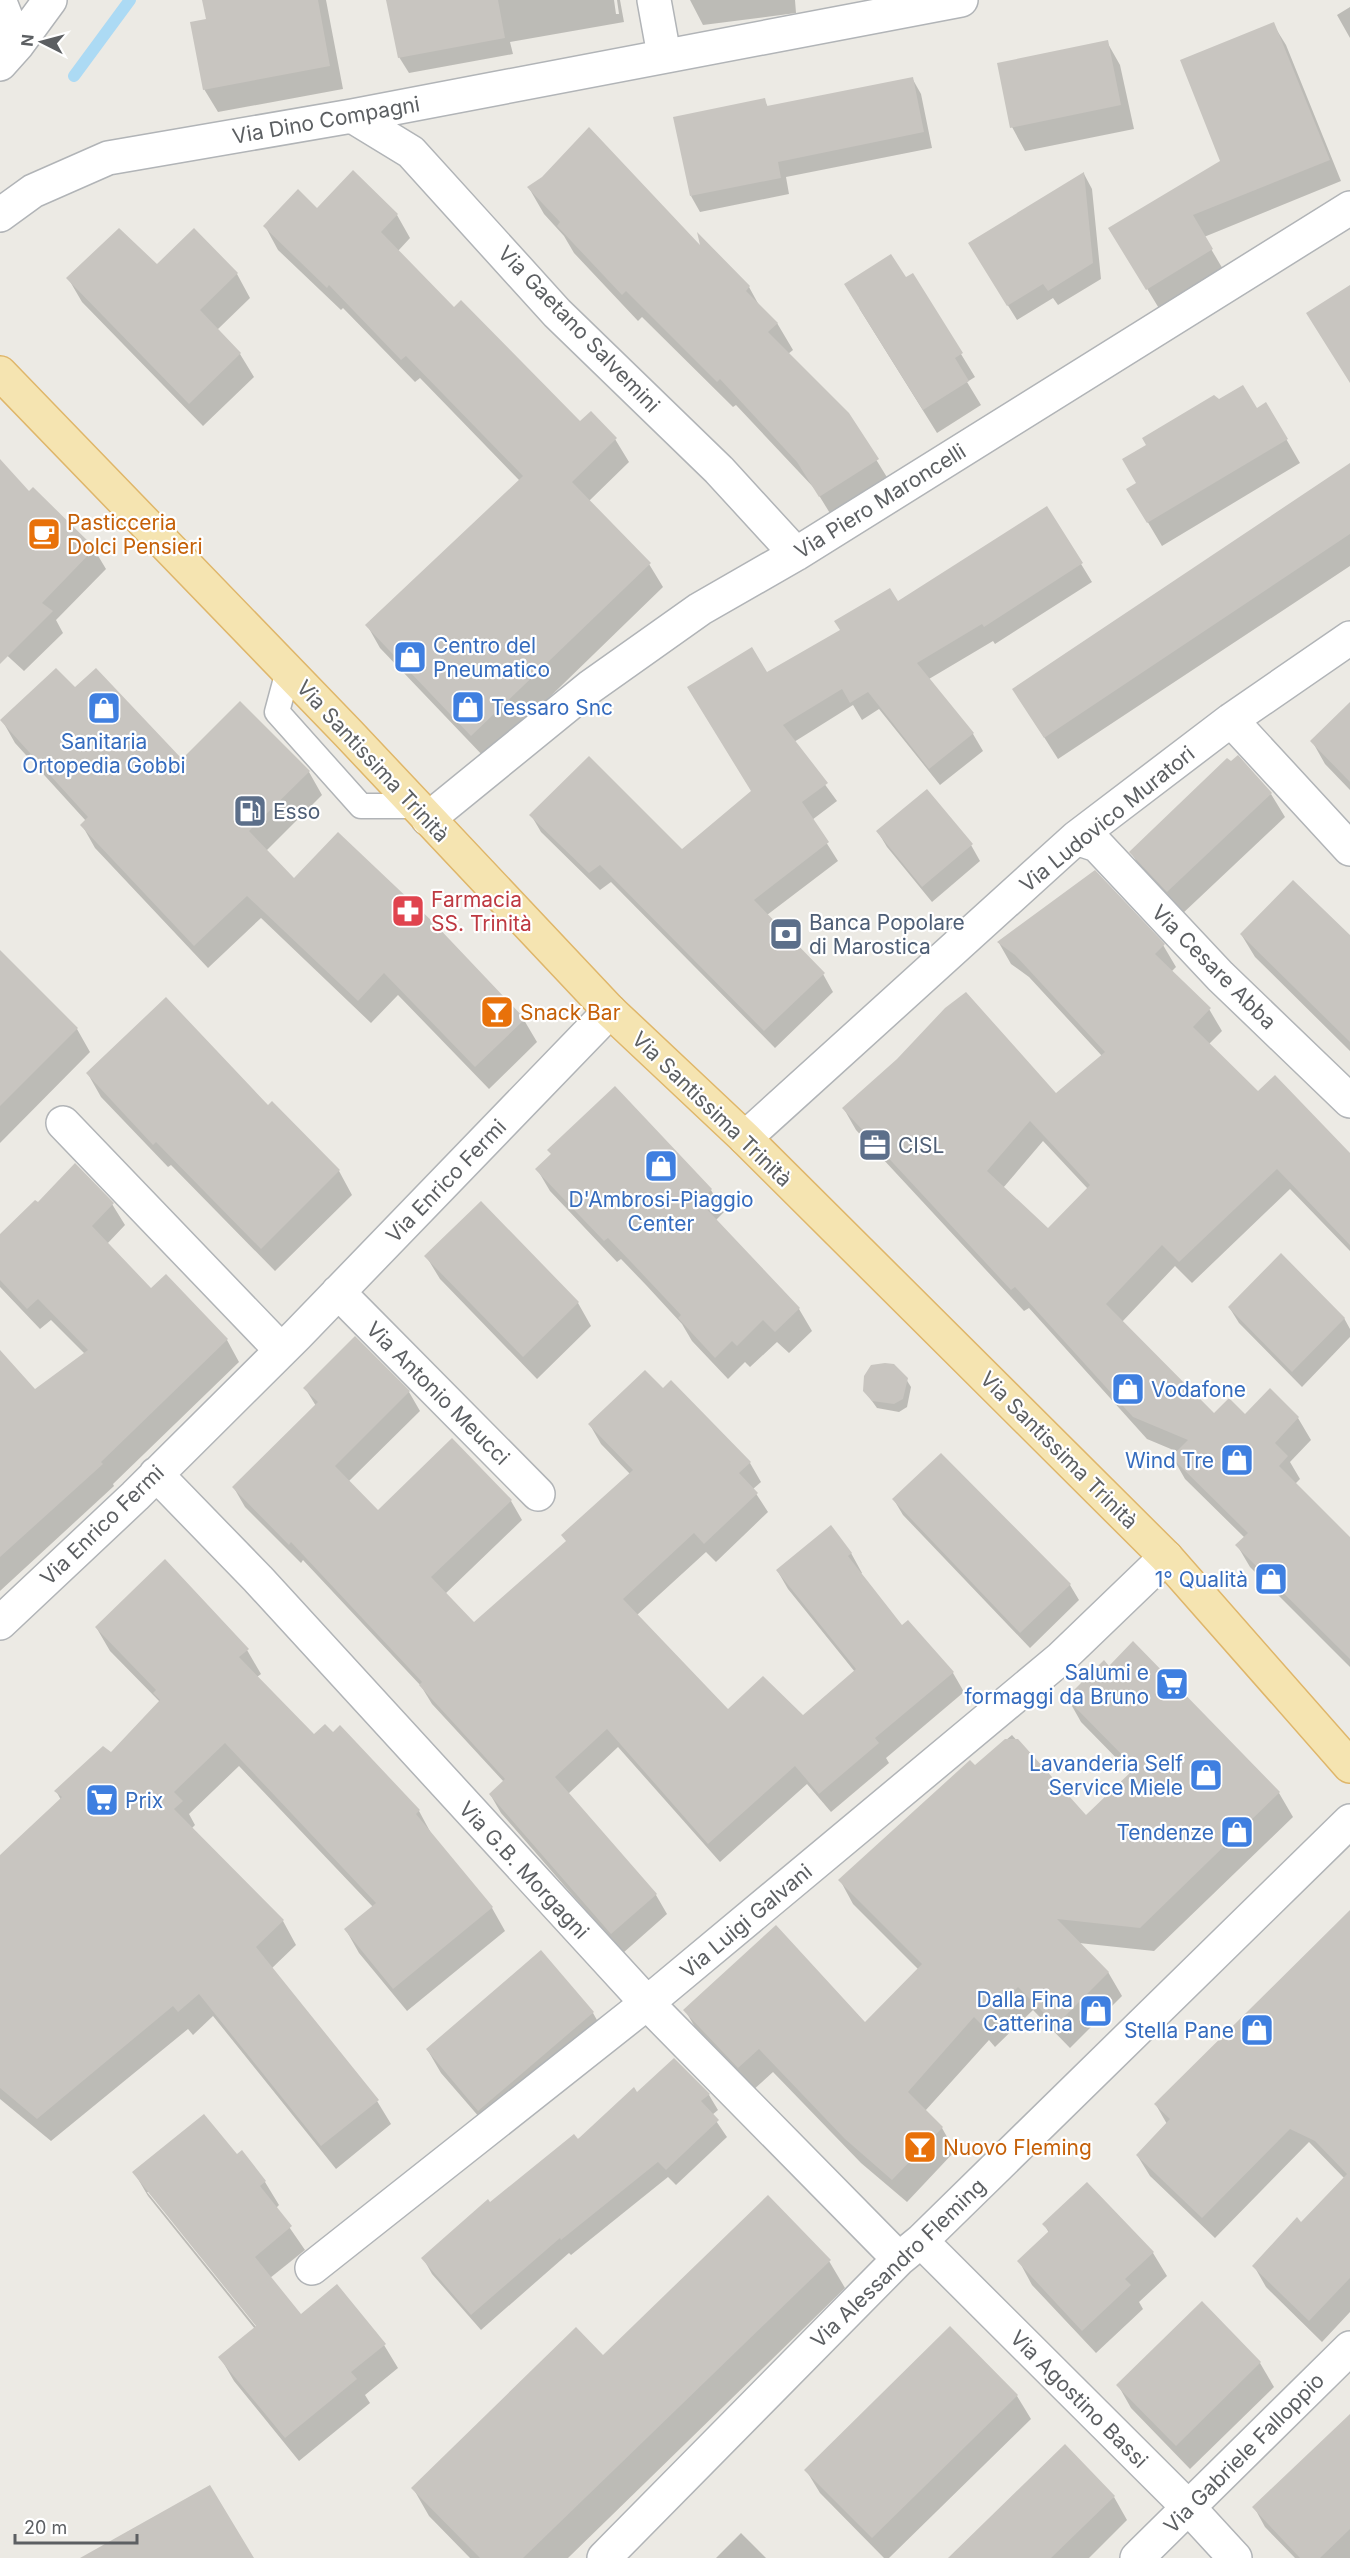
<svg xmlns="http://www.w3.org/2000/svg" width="1350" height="2558" font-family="Inter,sans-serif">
<rect width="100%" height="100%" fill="#eceae4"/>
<!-- shadow -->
<path fill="#0003" fill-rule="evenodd" d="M204 0H326L343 89 218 112 204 89 208 20Z
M388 0H614L616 14H619L617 0H620L624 22 510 42 513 54 409 73 399 57Z
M690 0H795L796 13 703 25Z
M1350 7V38L1337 15Z
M1273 24 1286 45 1341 181 1204 237 1224 271 1160 310 1123 249 1221 162Z
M1107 42 1120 65 1134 129 1025 151 1012 127Z
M912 78 921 94 932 148 786 177 789 194 700 212 691 196 764 100 768 107Z
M1084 174 1092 189 1101 279 1058 305 1053 298 1017 320 979 259Z
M529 188 702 250 749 287 760 307 777 323 793 350 788 354 848 414 893 487 836 523 815 489 736 405 733 407 642 317 638 321 574 253 564 236 544 214Z
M317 210 397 215 410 238 398 251 454 309 580 423 615 439 629 462 589 501 649 564 663 587 486 759 380 648 367 625 520 481 420 378 415 382 343 308 341 310 278 250 265 226Z
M194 230 237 274 250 298 217 330 240 354 254 377 203 426 82 302 68 278 157 266Z
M859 308 961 354 975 377 967 382 981 405 937 433Z
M1218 401 1256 410 1266 404 1300 463 1162 546 1128 489 1138 483Z
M0 461 29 493 94 549 106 569 56 620 63 633 24 671 0 649Z
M1350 465V566L1058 759 1014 690Z
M1047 508 1092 582 995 644 993 641 929 679 973 734 983 751 940 785 879 709 862 720 853 705 794 742 837 801 812 820 838 861 767 915 823 974 833 992 775 1048 611 882 600 890 541 832 531 815 682 851 753 792 766 674 897 603Z
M75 690 182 761 309 772 322 795 266 851 294 881 524 1020 537 1042 489 1089 398 995 371 1023 261 918 208 968 95 848 82 825 86 821 15 743 2 720Z
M1350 704V790L1325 764 1312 741Z
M1271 794 1285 817 1181 915 1145 876 1131 852Z
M878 832 971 845 980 861 932 902 887 847Z
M1241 934 1350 937V1051L1255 957Z
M999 943 1163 945 1176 967 1171 972 1209 1009 1222 1031 1209 1044 1258 1093 1350 1155V1251L1290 1189 1192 1283 1175 1266 1122 1322 1214 1415 1298 1418 1311 1440 1290 1462 1300 1479 1295 1484 1350 1539V1667L1250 1567 1237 1545 1245 1538 1185 1479 1173 1458 1178 1452 1147 1439 1029 1308 1024 1311 856 1130 844 1109 898 1060 1055 1095 1102 1056 1029 977 1011 964ZM1043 1141 1088 1189 1049 1230 1003 1188Z
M0 975 77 1029 90 1052 0 1143Z
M88 1074 268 1107 339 1171 352 1195 275 1271 171 1165 168 1167 101 1097Z
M615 1088 711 1190 724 1212 716 1220 799 1309 812 1331 789 1353 777 1342 750 1367 745 1362 728 1379 692 1341 682 1324 646 1285 621 1259 617 1262 550 1191 537 1169Z
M112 1204 125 1225 107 1244 151 1290 227 1340 239 1362 113 1484 114 1486 0 1591V1361L35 1391 85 1354 51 1320 40 1329 0 1287V1236Z
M426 1256 578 1303 591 1326 537 1379 440 1279Z
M1229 1307 1344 1318 1350 1329V1337L1302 1387 1239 1323Z
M906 1379 911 1387 907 1407 899 1412 877 1408 864 1390Z
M671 1382 750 1463 761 1482 753 1489 768 1512 716 1562 706 1552 637 1615 728 1712 803 1717 855 1672 788 1589 777 1570 851 1553 862 1573 860 1574 902 1627 908 1622 953 1673 964 1692 886 1758 889 1763 831 1812 807 1784 720 1862 618 1747 568 1794 656 1895 667 1914 623 1953 501 1813 490 1794 504 1782 432 1704 421 1686 303 1560 301 1563 245 1507 234 1488 316 1406 305 1388 409 1392 420 1411 348 1482 378 1512 511 1501 522 1520 445 1594 473 1624 567 1542 630 1474 601 1444 590 1425 663 1390Z
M894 1500 1070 1585 1079 1600 1030 1648 903 1515Z
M96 1627 247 1650 261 1674 257 1677 314 1736 419 1811 432 1835 492 1908 505 1931 407 2011 359 1953 346 1930 373 1907 239 1766 189 1814 195 1825 191 1829 283 1921 296 1945 271 1969 377 2101 391 2124 336 2169 213 2016 193 2035 188 2029 51 2141 0 2099V1857L61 1800 56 1791 111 1754 160 1702 110 1651Z
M1068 1699 1279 1793 1293 1817 1154 1951 1079 1943 1108 1972 1122 1996 1070 2048 1033 2010 995 2047 989 2040 925 2111 942 2128 955 2151 907 2202 861 2163 773 2072 752 2091 699 2034 685 2010 865 2024 919 1970 853 1904 840 1880 1012 1735 1086 1817 1131 1773 1081 1722Z
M1350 1912V2312L1322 2342 1266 2287 1254 2266 1301 2224 1345 2179 1309 2142 1215 2238 1150 2176 1137 2155 1167 2124 1156 2105Z
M593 2013 606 2036 493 2133 441 2073 427 2049Z
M637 2094 709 2095 718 2110 712 2115 727 2137 676 2185 668 2177 571 2255 569 2253 481 2330 432 2274 423 2258Z
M241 2153 265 2182 279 2205 276 2208 305 2250 270 2278 301 2317 384 2345 398 2368 365 2395 370 2403 299 2461 234 2381 220 2357 255 2329 148 2196 134 2172 237 2156ZM147 2192H151L262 2331 260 2332Z
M1044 2224 1153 2253 1167 2276 1139 2302 1143 2309 1096 2353 1032 2285 1019 2261 1049 2233Z
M829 2261 845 2288 568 2558H470L429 2516 413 2488 603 2357Z
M1202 2303 1260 2363 1274 2387 1190 2469 1131 2408 1118 2385Z
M950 2328 1017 2396 1031 2419 889 2558H884L820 2493 806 2470Z
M1350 2416V2558H1295L1265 2527 1254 2507Z
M1114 2497 1127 2520 1089 2558H961Z
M741 2533 766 2558H716Z"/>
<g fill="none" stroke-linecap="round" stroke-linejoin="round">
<!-- stream -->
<path stroke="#acdaf4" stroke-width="12" d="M74 76 130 0"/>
</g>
<!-- building -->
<path fill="#c8c5c0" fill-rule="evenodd" d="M202 0H318L330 66 203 90 190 22 206 19Z
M386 0H498L505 38 398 58Z
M1274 22 1330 160 1193 215 1213 249 1146 290 1108 228 1220 161 1180 60Z
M1108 40 1121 105 1010 128 997 63Z
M913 77 924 132 778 162 781 178 690 196 673 117 765 98 767 106Z
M589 127 700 245 697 232 750 286 746 291 778 323 768 332 849 413 879 459 819 497 797 462 720 379 717 382 626 291 622 295 557 226 560 222 527 187 542 177Z
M353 170 398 214 381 232 454 307 461 300 580 421 591 411 617 438 572 482 651 563 471 736 365 625 523 476 406 356 401 360 329 285 327 288 263 226 298 189 317 208Z
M1084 172 1093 263 1048 291 1043 284 1007 306 968 243Z
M119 228 157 264 194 228 238 273 200 310 241 353 189 404 66 278Z
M891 254 906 277 913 273 963 353 955 358 969 381 923 410 844 284Z
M1350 285V383L1306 313Z
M1243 385 1257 408 1266 402 1288 439 1147 523 1126 489 1136 483 1122 459 1146 445 1142 438 1214 395 1219 399Z
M0 459 29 491 33 487 95 548 42 603 53 611 0 664Z
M1350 463V534L1044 738 1012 689Z
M1047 506 1083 563 984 627 982 624 917 663 974 733 929 769 868 692 850 703 842 689 783 725 828 783 802 802 829 842 754 900 825 973 764 1031 600 865 589 873 529 815 589 756 682 849 751 791 687 687 752 647 767 672 840 630 834 621 890 588 898 601Z
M56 668 75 687 96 668 182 759 240 701 310 771 249 831 294 878 338 832 433 922 525 1019 475 1067 384 973 358 1001 247 896 194 946 80 825 88 817 0 720Z
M1350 702V782L1310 741Z
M1238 755 1272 793 1167 892 1129 852 1227 758 1231 761Z
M927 789 973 844 922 887 876 831Z
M1095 870 1165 944 1155 954 1211 1008 1193 1027 1258 1091 1275 1075 1350 1153V1245L1277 1169 1179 1262 1162 1245 1106 1304 1214 1413 1229 1398 1245 1414 1270 1388 1299 1417 1275 1443 1288 1456 1279 1466 1350 1537V1659L1235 1545 1248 1533 1171 1457 1188 1440 1133 1417 1015 1287 1011 1290 842 1108 897 1059 945 1008 966 992 1056 1093 1105 1052 1015 955 997 942ZM1030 1121 1090 1185 1048 1228 987 1171Z
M1293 880 1350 935V1042L1240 934Z
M0 950 78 1028 0 1106Z
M166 997 268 1105 272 1101 340 1170 261 1249 156 1142 153 1145 86 1073Z
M615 1086 712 1189 700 1202 800 1308 775 1332 763 1320 737 1346 732 1341 715 1358 678 1318 681 1315 632 1263 608 1238 604 1241 535 1169 551 1154 547 1150Z
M75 1163 114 1203 92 1226 151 1288 166 1274 228 1339 101 1462 103 1464 0 1557V1350L35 1389 88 1350 38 1299 27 1309 0 1280V1234L35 1200 38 1202Z
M481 1201 579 1302 523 1357 424 1256Z
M1281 1253 1345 1318 1292 1372 1228 1307Z
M355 1336 410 1391 335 1466 378 1510 452 1438 512 1500 431 1577 474 1622 566 1541 561 1535 633 1470 588 1424 645 1370 663 1388 671 1380 751 1462 739 1473 758 1493 704 1544 694 1533 623 1599 728 1709 763 1676 803 1715 856 1669 776 1570 831 1525 852 1553 848 1556 902 1625 908 1620 954 1672 875 1738 879 1743 819 1794 795 1766 708 1844 607 1729 555 1777 657 1894 611 1934 489 1794 505 1779 419 1685 422 1682 291 1542 289 1545 232 1487 318 1402 303 1388Z
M885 1363 894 1364 908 1378 903 1399 894 1404 872 1401 863 1391 864 1376 871 1365Z
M941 1453 1071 1584 1020 1633 892 1499Z
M165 1559 249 1649 239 1657 314 1734 325 1724 333 1732 340 1725 420 1810 416 1814 493 1907 393 1989 344 1929 376 1903 225 1743 174 1792 183 1801 174 1809 284 1920 256 1947 379 2100 321 2146 199 1994 178 2012 173 2006 37 2119 0 2088V1855L62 1797 54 1791 103 1746 111 1752 160 1700 153 1693 156 1690 95 1627Z
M1133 1641 1280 1792 1140 1928 1057 1919 1109 1972 1056 2025 1018 1987 981 2024 974 2017 908 2092 943 2127 892 2180 845 2139 759 2049 738 2068 683 2010 776 1925 865 2022 922 1964 838 1880 970 1760 975 1765 1005 1739H1018L1086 1815 1135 1768 1066 1698 1104 1660 1109 1666Z
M1350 1910V2278L1309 2321 1252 2266 1297 2217 1301 2222 1347 2174 1315 2141 1290 2129 1202 2218 1136 2155 1170 2119 1154 2104Z
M541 1950 594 2012 478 2111 426 2049Z
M674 2058 710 2094 701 2101 719 2120 666 2170 658 2162 561 2240 560 2238 471 2315 421 2258 488 2199 490 2202 574 2134 578 2139 634 2087 637 2092Z
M204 2114 237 2154 242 2150 266 2181 260 2186 292 2226 255 2257 301 2314 337 2284 386 2344 351 2372 357 2379 285 2438 218 2357 256 2326 132 2172Z
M1087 2182 1154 2252 1125 2279 1131 2285 1082 2331 1017 2261 1049 2231 1042 2224Z
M768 2195 831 2260 523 2558H480L411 2488 576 2327 603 2355Z
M1202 2301 1261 2362 1176 2446 1116 2385Z
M950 2326 1018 2395 872 2538 804 2470Z
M1350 2414V2529L1320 2558H1300L1252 2507Z
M1065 2444 1115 2496 1051 2558H948Z
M210 2485 254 2558H80Z"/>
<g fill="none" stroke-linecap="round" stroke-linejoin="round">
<!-- lane casing -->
<g stroke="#b1b4b7" stroke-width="27">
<path id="lane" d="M288 671 277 712 361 806H416"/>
</g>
<!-- street casing -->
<g stroke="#b1b4b7" stroke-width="36">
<path id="street" d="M654 0 664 55
M0 2 17 45 0 64
M17 45 50 0
M352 116 411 152 557 313 719 470 796 554
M0 215 33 191 108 158 352 116 961 0
M1231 720 1350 849
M428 819 590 687 700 609 796 554 1350 208
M1076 838 1097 845 1220 976 1350 1101
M63 1123 281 1350
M745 1138 1076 838 1231 720 1350 638
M338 1292 538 1494
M156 1474 258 1579 647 2003 899 2259
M0 1623 135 1496 297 1335 610 1011
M921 2241 1189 2508 1235 2558
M312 2268 647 2003 1061 1658 1166 1557
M604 2558 899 2259 921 2241 1350 1821
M1137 2558 1350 2348"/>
</g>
<!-- primary casing -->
<g stroke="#dfb66a" stroke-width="36">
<path id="primary" d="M0 373 348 733 610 1011 745 1138 1166 1557 1350 1766"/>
</g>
<!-- lane -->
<use href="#lane" stroke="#fff" stroke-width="24"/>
<!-- street -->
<use href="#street" stroke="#fff" stroke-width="33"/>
<!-- primary -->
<use href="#primary" stroke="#f5e4b1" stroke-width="33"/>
</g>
<!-- icons -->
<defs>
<g id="cafe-square" transform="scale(1.725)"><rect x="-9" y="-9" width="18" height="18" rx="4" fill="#e8710a" stroke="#fff"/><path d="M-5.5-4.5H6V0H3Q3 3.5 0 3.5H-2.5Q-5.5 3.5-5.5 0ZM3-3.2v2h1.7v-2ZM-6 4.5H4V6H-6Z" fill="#fff"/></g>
<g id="shop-square" transform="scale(1.725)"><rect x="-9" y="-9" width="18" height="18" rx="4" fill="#3f7fe0" stroke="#fff"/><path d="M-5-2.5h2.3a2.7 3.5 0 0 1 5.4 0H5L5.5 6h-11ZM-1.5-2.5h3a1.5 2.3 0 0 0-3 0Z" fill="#fff"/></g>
<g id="fuel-square" transform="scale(1.725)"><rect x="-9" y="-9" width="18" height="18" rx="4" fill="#5c6f8a" stroke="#fff"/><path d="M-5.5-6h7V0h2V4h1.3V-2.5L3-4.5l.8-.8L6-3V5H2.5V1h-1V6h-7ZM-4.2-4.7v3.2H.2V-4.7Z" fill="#fff"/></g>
<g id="pharmacy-square" transform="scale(1.725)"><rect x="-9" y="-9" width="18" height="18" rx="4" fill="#e0444e" stroke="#fff"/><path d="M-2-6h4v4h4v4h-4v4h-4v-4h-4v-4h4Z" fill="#fff"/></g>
<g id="bank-square" transform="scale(1.725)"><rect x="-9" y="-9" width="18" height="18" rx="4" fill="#5c6f8a" stroke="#fff"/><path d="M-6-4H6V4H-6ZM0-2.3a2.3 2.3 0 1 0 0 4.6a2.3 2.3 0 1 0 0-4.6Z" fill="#fff"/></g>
<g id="bar-square" transform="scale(1.725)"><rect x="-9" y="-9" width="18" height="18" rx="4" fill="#e8710a" stroke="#fff"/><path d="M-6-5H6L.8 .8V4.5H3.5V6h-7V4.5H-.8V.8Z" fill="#fff"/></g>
<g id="office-square" transform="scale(1.725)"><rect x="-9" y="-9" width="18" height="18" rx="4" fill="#5c6f8a" stroke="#fff"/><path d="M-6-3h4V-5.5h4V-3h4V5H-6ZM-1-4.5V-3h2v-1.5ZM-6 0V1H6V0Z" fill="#fff"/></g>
<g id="supermarket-square" transform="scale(1.725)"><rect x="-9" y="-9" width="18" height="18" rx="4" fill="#3f7fe0" stroke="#fff"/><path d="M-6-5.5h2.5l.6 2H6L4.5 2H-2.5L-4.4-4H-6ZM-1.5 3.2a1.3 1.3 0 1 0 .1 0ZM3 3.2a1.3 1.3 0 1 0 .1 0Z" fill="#fff"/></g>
</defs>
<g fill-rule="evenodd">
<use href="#cafe-square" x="44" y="534"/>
<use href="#shop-square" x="410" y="657"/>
<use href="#shop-square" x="468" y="707"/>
<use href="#shop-square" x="104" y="708"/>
<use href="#fuel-square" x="250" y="811"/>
<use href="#pharmacy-square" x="408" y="911"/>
<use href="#bank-square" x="786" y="934"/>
<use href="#bar-square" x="497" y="1012"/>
<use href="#office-square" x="875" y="1145"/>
<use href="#shop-square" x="661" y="1166"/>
<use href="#shop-square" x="1128" y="1389"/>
<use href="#shop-square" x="1237" y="1460"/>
<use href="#shop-square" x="1271" y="1579"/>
<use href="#supermarket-square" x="1172" y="1684"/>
<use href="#shop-square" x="1206" y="1775"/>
<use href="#supermarket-square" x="102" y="1800"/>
<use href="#shop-square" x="1237" y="1832"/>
<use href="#shop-square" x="1096" y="2011"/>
<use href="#shop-square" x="1257" y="2030"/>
<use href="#bar-square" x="920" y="2147"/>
</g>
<g text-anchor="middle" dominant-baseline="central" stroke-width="4.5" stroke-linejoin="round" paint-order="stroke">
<!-- street labels -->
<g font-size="21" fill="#5c5f62" stroke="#fff">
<text transform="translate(326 120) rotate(-10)">Via Dino Compagni</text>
<text transform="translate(579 329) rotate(46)">Via Gaetano Salvemini</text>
<text transform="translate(880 501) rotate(-32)">Via Piero Maroncelli</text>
<text transform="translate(373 761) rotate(47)">Via Santissima Trinità</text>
<text transform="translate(1107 819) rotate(-39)">Via Ludovico Muratori</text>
<text transform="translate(1214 967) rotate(45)">Via Cesare Abba</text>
<text transform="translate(712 1109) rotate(44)">Via Santissima Trinità</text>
<text transform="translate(446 1181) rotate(-46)">Via Enrico Fermi</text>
<text transform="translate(438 1393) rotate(45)">Via Antonio Meucci</text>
<text transform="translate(1059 1450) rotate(45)">Via Santissima Trinità</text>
<text transform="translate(102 1525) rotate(-44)">Via Enrico Fermi</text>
<text transform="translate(524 1870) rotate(47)">Via G.B. Morgagni</text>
<text transform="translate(746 1921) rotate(-40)">Via Luigi Galvani</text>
<text transform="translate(898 2263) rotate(-44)">Via Alessandro Fleming</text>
<text transform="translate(1079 2399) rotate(45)">Via Agostino Bassi</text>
<text transform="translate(1244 2453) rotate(-45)">Via Gabriele Falloppio</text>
</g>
<!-- food labels -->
<g font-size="21" fill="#c56008" stroke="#fff" text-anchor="start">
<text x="67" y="522">Pasticceria<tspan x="67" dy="24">Dolci Pensieri</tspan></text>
<text x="520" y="1012">Snack Bar</text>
<text x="943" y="2147">Nuovo Fleming</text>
</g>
<!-- shop labels -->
<g font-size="21" fill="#366cbe" stroke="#fff" text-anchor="end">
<text x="433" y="645" text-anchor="start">Centro del<tspan x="433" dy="24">Pneumatico</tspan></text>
<text x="491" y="707" text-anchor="start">Tessaro Snc</text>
<text x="104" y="741" text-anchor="middle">Sanitaria<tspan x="104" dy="24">Ortopedia Gobbi</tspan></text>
<text x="661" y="1199" text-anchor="middle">D'Ambrosi-Piaggio<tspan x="661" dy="24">Center</tspan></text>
<text x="1151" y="1389" text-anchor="start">Vodafone</text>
<text x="1214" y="1460">Wind Tre</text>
<text x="1248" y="1579">1° Qualità</text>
<text x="1149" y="1672">Salumi e<tspan x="1149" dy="24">formaggi da Bruno</tspan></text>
<text x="1183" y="1763">Lavanderia Self<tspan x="1183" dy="24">Service Miele</tspan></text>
<text x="125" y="1800" text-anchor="start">Prix</text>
<text x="1214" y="1832">Tendenze</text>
<text x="1073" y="1999">Dalla Fina<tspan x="1073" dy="24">Catterina</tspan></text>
<text x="1234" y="2030">Stella Pane</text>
</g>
<!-- service labels -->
<g font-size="21" fill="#4e5e75" stroke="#fff" text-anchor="start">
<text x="273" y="811">Esso</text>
<text x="809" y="922">Banca Popolare<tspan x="809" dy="24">di Marostica</tspan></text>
<text x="898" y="1145">CISL</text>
</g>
<!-- health labels -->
<g font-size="21" fill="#be3a42" stroke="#fff" text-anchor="start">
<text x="431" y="899">Farmacia<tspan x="431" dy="24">SS. Trinità</tspan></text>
</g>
</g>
<!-- north arrow -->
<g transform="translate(42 42) rotate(276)" stroke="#ffffff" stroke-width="4.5" paint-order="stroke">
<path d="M0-4.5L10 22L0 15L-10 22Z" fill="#5c5f62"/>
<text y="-9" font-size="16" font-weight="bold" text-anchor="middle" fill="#5c5f62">N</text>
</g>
<!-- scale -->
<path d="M15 2534v9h122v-9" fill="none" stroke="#5c5f62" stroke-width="3"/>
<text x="24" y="2534" font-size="18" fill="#5c5f62" stroke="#ffffff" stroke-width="4.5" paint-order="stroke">20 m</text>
</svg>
